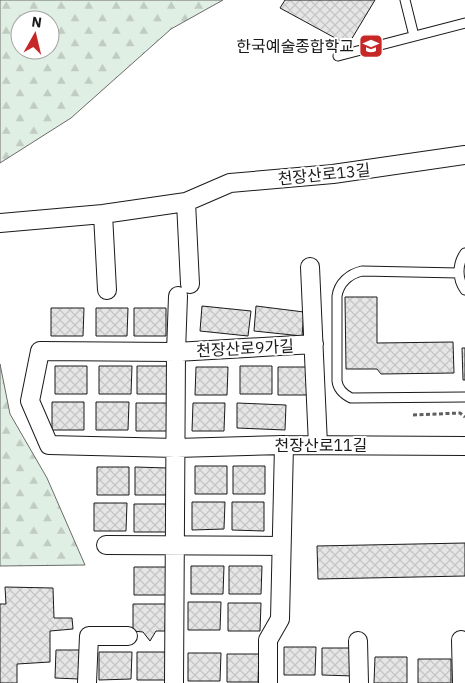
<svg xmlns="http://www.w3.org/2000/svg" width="465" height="683" font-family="'IBM Plex Sans','Noto Sans KR',sans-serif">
<defs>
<pattern id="forest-firs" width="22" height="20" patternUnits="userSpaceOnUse" patternTransform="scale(1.25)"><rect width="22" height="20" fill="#e0efe3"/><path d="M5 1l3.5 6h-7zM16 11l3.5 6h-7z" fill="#c0ccc2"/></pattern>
<pattern id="building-cross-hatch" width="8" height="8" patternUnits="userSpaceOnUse" patternTransform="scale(1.25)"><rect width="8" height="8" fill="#e6e6e6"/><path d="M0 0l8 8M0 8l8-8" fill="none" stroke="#c5c5c5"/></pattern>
</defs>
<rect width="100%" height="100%" fill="#fff"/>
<!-- forest -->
<path fill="url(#forest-firs)" stroke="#6a6a6a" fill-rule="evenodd" d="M0 0H223L171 29 71 118 0 163ZM20 20H50V50H20Z
M0 364 10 414 47 478 85 565 0 566Z"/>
<!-- building -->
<path fill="url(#building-cross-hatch)" stroke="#1a1a1a" d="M285 0H375L348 45 280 8Z
M345 297H377V343L453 342 454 373 381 374 377 369H346Z
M202 306 251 311 248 336 200 331Z
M256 306 304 312 302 336 254 331Z
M51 308H84L83 336H51Z
M96 308H128L127 336H96Z
M134 308H166V336H134Z
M462 348H465V380H463Z
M55 366H87V394H55Z
M99 366H132L131 394H99Z
M137 366H170L169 394H137Z
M240 366H272V394H240Z
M196 367H228L227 395H195Z
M278 367H311L310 395H278Z
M52 402H84V430H52Z
M96 402H129L128 430H96Z
M136 403H169L168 431H136Z
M193 403H225L224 431H192Z
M237 403 286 405 285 430 237 428Z
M195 466H227V494H195Z
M233 466H265V494H233Z
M97 467H129V495H97Z
M135 467 168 468 167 495H135Z
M192 502H225L224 529 192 530Z
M232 502H264V531L232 530Z
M94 503H127L126 531H94Z
M134 504H167L166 532H134Z
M465 543V576L318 579 317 546Z
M191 566H224L223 594H191Z
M229 566H262L261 594H229Z
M134 567H167L166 595H134Z
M5 587 53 588 54 618H72L73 629 50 631V662L17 664V683H0V604H6Z
M188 602H221L220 630H188Z
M228 603H261L260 631H228Z
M133 604H166L165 631H156L150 641 143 632 133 631Z
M284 647H316L315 675H284Z
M322 648H354V676L322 675Z
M56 650H80L79 679 55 678Z
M99 652H132L131 679 99 680Z
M137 652H170L169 680H137Z
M188 653H221L220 681H188Z
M227 654H259L258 682H227Z
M375 657H407V683H374Z
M418 659H451V683H418Z"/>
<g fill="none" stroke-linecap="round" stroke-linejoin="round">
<!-- lane casing -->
<g stroke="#1a1a1a" stroke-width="11">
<path id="lane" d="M405 0 414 36
M338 56 465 23
M465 253C457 264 457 279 465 290
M459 273 362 271C349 274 339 283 337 296V381C338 389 343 394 351 398L465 397"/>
</g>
<!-- street casing -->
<g stroke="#1a1a1a" stroke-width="20">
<path id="street" d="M186 202 190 284
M103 214 107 290
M0 223 103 214 186 202 230 183 333 174 465 155
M310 267 318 445
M314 344 176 352 40 351 30 401 49 445 176 448 284 445 465 446
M106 545 281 546
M461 640 462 683
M358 641 359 683
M87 683 89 636H128
M174 683 176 352 178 296
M268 683V640L280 619 284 445"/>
</g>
<!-- path -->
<path stroke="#5f5f5f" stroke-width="3" stroke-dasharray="4 2.5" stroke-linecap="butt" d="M413 415 460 413 465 417"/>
<!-- lane -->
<use href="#lane" stroke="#fff" stroke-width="9"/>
<!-- street -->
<use href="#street" stroke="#fff" stroke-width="18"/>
</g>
<!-- icons -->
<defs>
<g id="university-square" transform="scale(1.25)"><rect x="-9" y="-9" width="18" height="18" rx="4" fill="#c62828" stroke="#fff"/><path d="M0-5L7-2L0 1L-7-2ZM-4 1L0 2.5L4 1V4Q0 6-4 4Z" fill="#fff"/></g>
</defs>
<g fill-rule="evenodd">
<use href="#university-square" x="371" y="46"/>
</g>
<g text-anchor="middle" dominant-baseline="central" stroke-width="4" stroke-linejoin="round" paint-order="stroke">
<!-- poi labels -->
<g font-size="16" fill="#1a1a1a" stroke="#fff" text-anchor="end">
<text x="354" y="46">한국예술종합학교</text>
</g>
<!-- street labels -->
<g font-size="16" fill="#1a1a1a" stroke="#fff">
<text transform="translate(324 174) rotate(-6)">천장산로13길</text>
<text transform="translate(245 348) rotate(-3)">천장산로9가길</text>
<text x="321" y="445">천장산로11길</text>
</g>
</g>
<!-- north arrow -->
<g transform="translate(35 35) rotate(8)"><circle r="24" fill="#ffffff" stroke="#a3a3a3"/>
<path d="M0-4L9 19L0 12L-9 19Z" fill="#c62828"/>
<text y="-8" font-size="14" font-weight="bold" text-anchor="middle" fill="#1a1a1a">N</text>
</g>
</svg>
